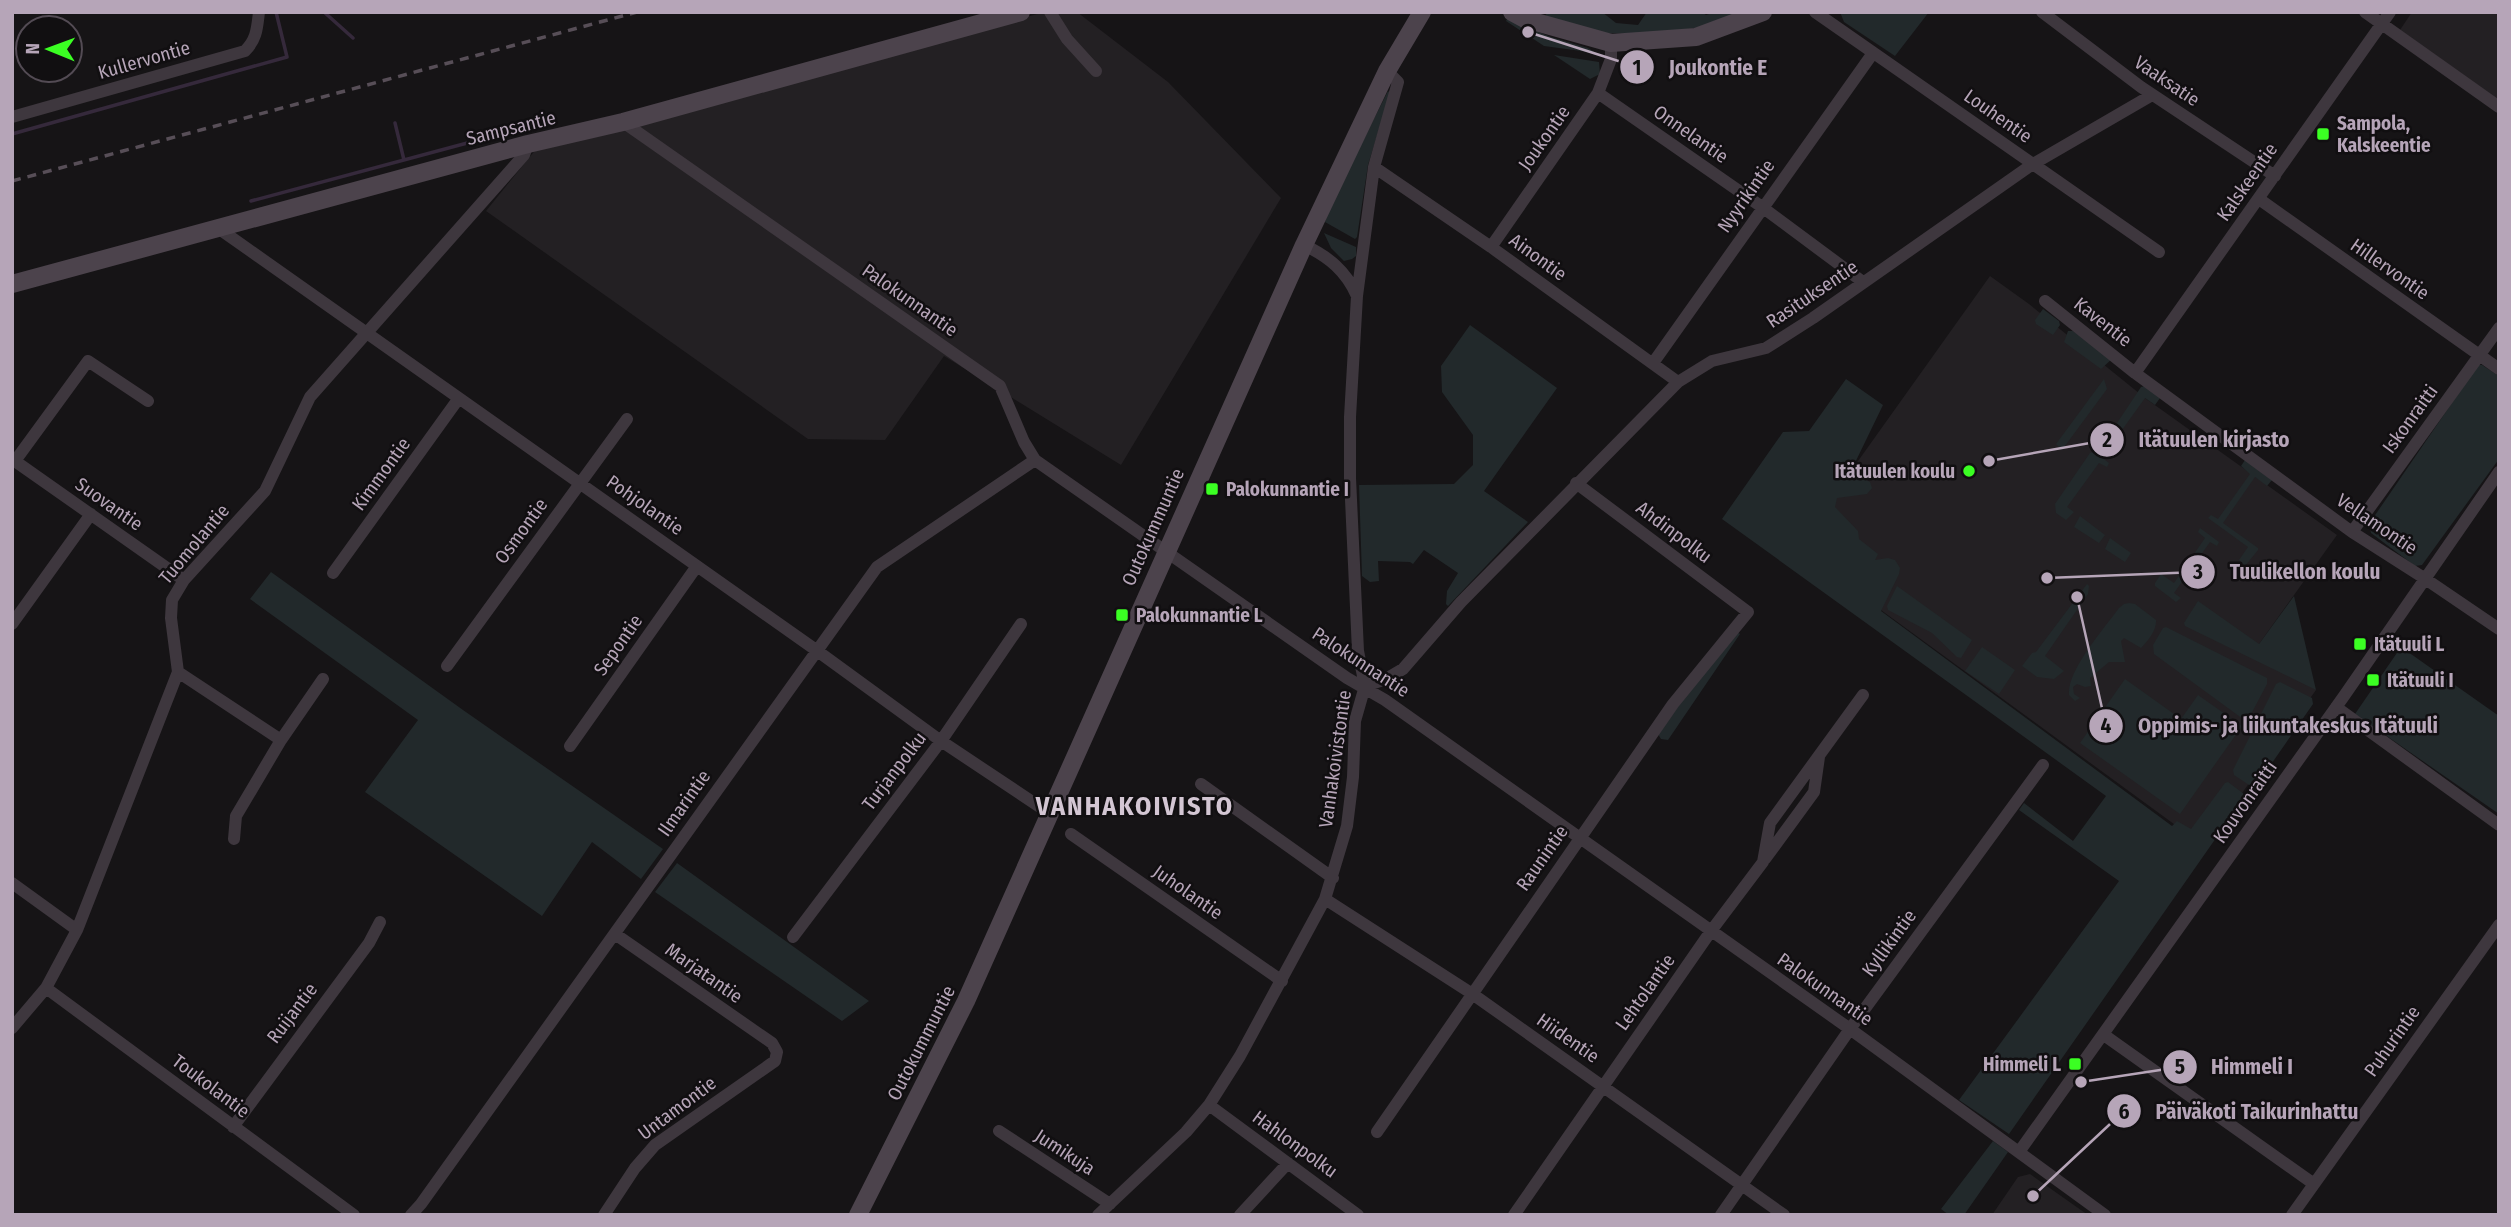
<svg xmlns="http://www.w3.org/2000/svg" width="2511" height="1227" font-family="'Fira Sans Condensed',sans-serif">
<rect width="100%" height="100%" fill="#161416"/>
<!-- built -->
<path fill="#232023" d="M1045 12H1077L1168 82 1281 198 1121 465 944 356 885 440 808 439 486 211 537 148Z
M2412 12H2499V100L2400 30Z
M1990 276 2029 304 2145 398 2337 535 2259 644 2316 690 2204 846 1796 548Z
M2030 1174 2088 1215H1992L2018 1177Z"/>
<!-- green -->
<path fill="#22292b" d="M1548 12H1602L1616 23 1638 25 1647 12H1702L1706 15 1715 12H1747L1706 27 1644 34 1601 33 1545 16Z
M1840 12H1929L1895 56 1844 22Z
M1507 19 1551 37 1588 48 1596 53 1544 46 1506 21Z
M1554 55 1599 62 1600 74 1590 79Z
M1388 91 1390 93 1368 165 1357 237 1355 239 1325 222 1330 206Z
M1324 233 1356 247V256L1352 259 1344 261 1331 248Z
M2043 309 2059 321 2060 325 2053 335 2036 324 2035 320Z
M1470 325 1557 388 1484 491 1528 522 1448 606 1446 604 1447 591 1458 573 1424 550 1413 564 1410 562 1378 561 1379 581 1370 582 1362 576 1359 485 1454 484 1473 465V435L1442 392 1441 366Z
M2068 331H2073L2113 358 2101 369 2064 342Z
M2478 365H2482L2499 376V459L2422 565 2415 566 2371 533 2369 524Z
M1846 379 1883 405 1851 471 1870 482 1872 488 1867 494 1837 498 1835 507 1858 531 1859 539 1878 554 1875 560 1888 558 1895 560 1900 568 1899 574 1881 611 2172 826 2177 821 2191 829 2225 783 2228 782 2244 794V798L2009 1134 1959 1100 2119 881 2019 810 2024 803 2073 841 2106 796 1722 519 1783 432 1809 431Z
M2104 379 2107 389 2062 450 2056 444Z
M2145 386 2160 398 2155 405 2145 398 2112 444 2120 450 2117 453 2105 445V441L2141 387Z
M2094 452 2109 463 2107 467 2099 463 2067 507 2074 512 2066 520 2056 513 2055 504 2090 453Z
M2245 460 2272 480 2267 486 2255 477 2223 523 2258 548V550L2245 566 2239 560 2248 547 2208 518 2211 515 2218 519 2250 474 2241 466Z
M2080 516 2105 535 2099 543 2074 527Z
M2200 528 2219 542 2217 546 2210 542 2174 593 2181 598 2176 602 2155 586V583L2161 574 2174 583 2205 538 2198 532Z
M2110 538 2131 553 2125 562 2105 549Z
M271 572 463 710 663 849 641 879 592 842 542 916 365 792 418 720 250 599Z
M2087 584 2089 586 2088 594 2045 656 2064 671 2054 679 2037 677 2022 666 2032 653 2036 652Z
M1897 586 1972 640 1961 658 1957 657 1932 633 1888 610 1887 606Z
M2294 596 2316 690 2185 626 2184 623 2198 601 2259 644Z
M2129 603 2135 604 2156 620C2157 630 2148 641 2141 648L2124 638 2121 641 2125 662H2109L2090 678 2091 686 2085 687 2077 684 2073 687 2074 694 2080 698 2075 701 2069 695C2067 670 2104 629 2119 608L2124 604Z
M2166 627 2267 678V684L2249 718 2243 719 2154 654 2153 645 2163 628Z
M1737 632 1740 634 1668 740 1661 739 1658 734 1699 678Z
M1982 647 2015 670 1999 694 1965 671Z
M2401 647 2499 716V814L2355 714Z
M2125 679 2181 719 2198 695 2242 726 2180 814 2080 743Z
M2280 682 2312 698 2313 704 2256 786 2252 787 2234 775 2233 770 2276 684Z
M677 863 869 1001 842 1021 655 892Z
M1993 1141 2008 1152 1964 1215H1949L1941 1209Z"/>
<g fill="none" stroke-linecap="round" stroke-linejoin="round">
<!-- stream -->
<path stroke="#35293b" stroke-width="3.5" d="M324 12 353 38
M395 123 404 160
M12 134 287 57 276 12
M251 201 497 135"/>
<!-- street -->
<path stroke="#3e373e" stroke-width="12" d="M1050 12 1067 39 1096 71
M1815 12 2159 252
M2042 12 2141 87 2275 176
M2365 12 2499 107
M1598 93 1762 207 1863 282
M12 117 245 51C257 39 257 28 259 12
M623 122 1000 386 1024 442 1035 460 1347 678 1385 700 1850 1029 2105 1215
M1374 167 1491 247 1678 382
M2259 199 2499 369
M218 228 816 650 941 741 1049 813
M1304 245C1329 257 1346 271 1357 296
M1491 247 1598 93 1611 59V43
M2045 301 2135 373 2352 532 2424 578 2499 629
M1653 363 1873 53
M2135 373 2390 12
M12 459 184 580
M15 461 88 361 148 401
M2352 532 2499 328
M333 573 459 398
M12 624 91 514
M447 666 627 419
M178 672 281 740
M1365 686 1386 679 1403 669 1461 602 1678 382 1712 361 1766 348 1813 318 2033 164 2152 95
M2336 707 2499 825
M570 746 697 566
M1201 784 1333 878
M1071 834 1282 981
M234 839 236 816 281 740 323 679
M1765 859 1814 792 1819 757
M12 883 77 930
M1325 899 1471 993 1784 1215
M793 937 941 741 1021 624
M46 988 354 1215
M12 1028 46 988 77 930 178 672 171 618 172 600 184 580 265 491 310 397 524 155 528 144
M2104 1035 2314 1184
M1209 1105 1358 1215
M233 1127 369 943 380 922
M999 1131 1110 1204
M1377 1132 1673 704 1748 612 1576 483
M2019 1152 2344 696 2499 472
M411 1215 421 1204 877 567 1035 460
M604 1215 635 1168 655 1145 775 1061 777 1052 772 1043 615 934
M1098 1215 1186 1132 1209 1105 1240 1056 1325 899 1347 826 1353 777 1355 721 1365 686 1358 651 1350 478V417L1357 296 1374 167 1398 82 1387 71
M1240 1215 1288 1163
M1514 1215 1711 931 1763 862 1770 823 1863 695
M1721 1215 1850 1029 2043 765
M2292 1215 2499 925"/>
<!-- secondary -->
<path stroke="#4c434c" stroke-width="18" d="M1512 12 1525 19 1611 43 1696 37 1763 12
M12 284 528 144 623 122 1021 12
M858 1215 966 1001 1304 245 1387 71 1422 12"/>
<!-- rail -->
<path stroke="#574e57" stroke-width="3.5" stroke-dasharray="9 7" stroke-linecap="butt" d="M12 181 637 12"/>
</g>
<!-- markers -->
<g fill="#3bff23" stroke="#110f11" stroke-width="2.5">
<rect x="2316" y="127" width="14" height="14" rx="3.5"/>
<circle cx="1969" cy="471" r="7"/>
<rect x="1205" y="482" width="14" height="14" rx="3.5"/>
<rect x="1115" y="608" width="14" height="14" rx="3.5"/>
<rect x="2353" y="637" width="14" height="14" rx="3.5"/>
<rect x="2366" y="673" width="14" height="14" rx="3.5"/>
<rect x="2068" y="1057" width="14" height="14" rx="3.5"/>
</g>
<g text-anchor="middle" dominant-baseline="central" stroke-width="5" stroke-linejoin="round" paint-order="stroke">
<!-- street labels -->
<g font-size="19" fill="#b6a5b8" stroke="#110f11">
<text transform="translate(144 60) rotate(-16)">Kullervontie</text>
<text transform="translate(2167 81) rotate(34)">Vaaksatie</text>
<text transform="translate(1998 116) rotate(35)">Louhentie</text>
<text transform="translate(511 128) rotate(-14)">Sampsantie</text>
<text transform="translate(1691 134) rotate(35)">Onnelantie</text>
<text transform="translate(1544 138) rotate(-55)">Joukontie</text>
<text transform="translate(2247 182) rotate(-55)">Kalskeentie</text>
<text transform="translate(1746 196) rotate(-55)">Nyyrikintie</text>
<text transform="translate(1538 257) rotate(36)">Ainontie</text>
<text transform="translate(2390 269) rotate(35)">Hillervontie</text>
<text transform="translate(1812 294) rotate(-34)">Rasituksentie</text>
<text transform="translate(910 300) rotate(35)">Palokunnantie</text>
<text transform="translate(2103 322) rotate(38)">Kaventie</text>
<text transform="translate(2410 419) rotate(-54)">Iskonraitti</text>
<text transform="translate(381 474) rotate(-54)">Kimmontie</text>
<text transform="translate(109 504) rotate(35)">Suovantie</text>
<text transform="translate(645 505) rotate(35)">Pohjolantie</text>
<text transform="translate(2377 524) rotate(34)">Vellamontie</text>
<text transform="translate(1153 527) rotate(-66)">Outokummuntie</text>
<text transform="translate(521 531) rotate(-54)">Osmontie</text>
<text transform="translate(1674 532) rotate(37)">Ahdinpolku</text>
<text transform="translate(194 544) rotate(-50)">Tuomolantie</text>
<text transform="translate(618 645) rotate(-55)">Sepontie</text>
<text transform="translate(1361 662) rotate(33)">Palokunnantie</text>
<text transform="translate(1335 759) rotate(-82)">Vanhakoivistontie</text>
<text transform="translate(894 771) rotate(-53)">Turjanpolku</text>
<text transform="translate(2245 802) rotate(-55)">Kouvonraitti</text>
<text transform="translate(684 803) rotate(-55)">Ilmarintie</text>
<text transform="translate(1542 858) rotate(-55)">Raunintie</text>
<text transform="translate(1188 892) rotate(35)">Juholantie</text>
<text transform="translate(1889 943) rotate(-54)">Kyllikintie</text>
<text transform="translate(704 973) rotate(35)">Marjatantie</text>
<text transform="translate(1825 989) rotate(35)">Palokunnantie</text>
<text transform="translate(1645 992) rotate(-55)">Lehtolantie</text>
<text transform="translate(292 1013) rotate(-53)">Ruijantie</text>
<text transform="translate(1568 1038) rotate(35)">Hiidentie</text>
<text transform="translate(2392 1041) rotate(-55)">Puhurintie</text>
<text transform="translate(921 1043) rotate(-63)">Outokummuntie</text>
<text transform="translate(211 1086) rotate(37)">Toukolantie</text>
<text transform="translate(677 1108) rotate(-37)">Untamontie</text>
<text transform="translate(1295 1144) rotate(36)">Hahlonpolku</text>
<text transform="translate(1065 1152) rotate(33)">Jumikuja</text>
</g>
<!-- poi labels -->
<g font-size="19" font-weight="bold" fill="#b6a5b8" stroke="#110f11" text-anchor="start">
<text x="2337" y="123">Sampola,<tspan x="2337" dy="22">Kalskeentie</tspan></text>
<text x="1955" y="471" text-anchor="end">Itätuulen koulu</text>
<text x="1226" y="489">Palokunnantie I</text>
<text x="1136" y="615">Palokunnantie L</text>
<text x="2374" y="644">Itätuuli L</text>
<text x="2387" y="680">Itätuuli I</text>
<text x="2061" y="1064" text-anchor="end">Himmeli L</text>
</g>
<!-- district labels -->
<g font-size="26" font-weight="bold" letter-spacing="2" fill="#d3c6d3" stroke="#110f11">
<text x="1135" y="806">VANHAKOIVISTO</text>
</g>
</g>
<!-- callouts -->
<path fill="none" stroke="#b6a5b8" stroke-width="2.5" d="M1528 32L1637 67M1989 461L2107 440M2047 578L2198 572M2077 597L2106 726M2081 1082L2180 1067M2033 1196L2124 1111"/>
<g fill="#b6a5b8" stroke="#110f11" stroke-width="2.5">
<circle cx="1528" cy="32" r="7"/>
<circle cx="1989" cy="461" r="7"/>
<circle cx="2047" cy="578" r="7"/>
<circle cx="2077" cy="597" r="7"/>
<circle cx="2081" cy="1082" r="7"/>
<circle cx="2033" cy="1196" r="7"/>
<circle cx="1637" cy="67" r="18"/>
<circle cx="2107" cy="440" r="18"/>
<circle cx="2198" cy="572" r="18"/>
<circle cx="2106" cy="726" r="18"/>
<circle cx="2180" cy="1067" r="18"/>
<circle cx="2124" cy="1111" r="18"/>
</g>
<g font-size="21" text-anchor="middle" font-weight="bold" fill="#111">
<text x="1637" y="75">1</text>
<text x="2107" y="447">2</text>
<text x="2198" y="579">3</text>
<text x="2106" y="733">4</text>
<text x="2180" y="1074">5</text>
<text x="2124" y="1119">6</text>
</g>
<g font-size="21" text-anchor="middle" font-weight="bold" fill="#b6a5b8" stroke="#110f11" stroke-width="5" stroke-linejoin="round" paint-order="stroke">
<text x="1718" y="75">Joukontie E</text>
<text x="2214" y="447">Itätuulen kirjasto</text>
<text x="2305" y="579">Tuulikellon koulu</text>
<text x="2288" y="733">Oppimis- ja liikuntakeskus Itätuuli</text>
<text x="2252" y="1074">Himmeli I</text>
<text x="2257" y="1119">Päiväkoti Taikurinhattu</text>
</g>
<!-- border -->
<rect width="2511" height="1227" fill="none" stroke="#b6a5b8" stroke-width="28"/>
<!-- north arrow -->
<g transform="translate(49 49) rotate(271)"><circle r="33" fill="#110f11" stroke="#534b54" stroke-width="2"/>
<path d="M0-5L12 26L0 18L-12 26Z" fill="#3bff23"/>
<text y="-10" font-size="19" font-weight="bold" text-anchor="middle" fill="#b6a5b8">N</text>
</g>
</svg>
